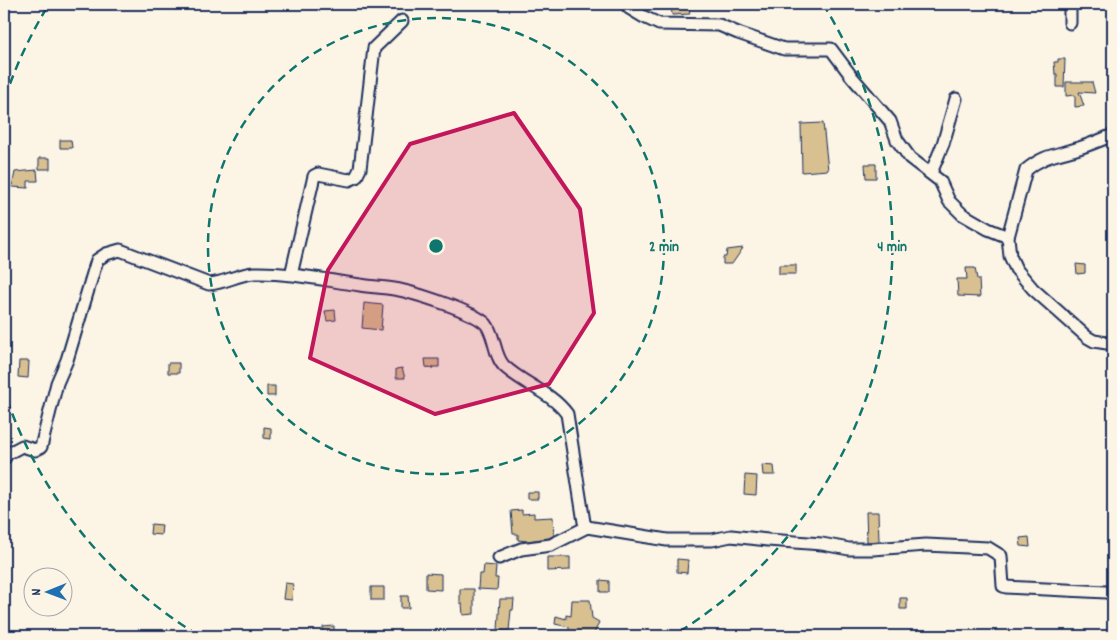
<svg xmlns="http://www.w3.org/2000/svg" width="1117" height="640" font-family="Dekko,sans-serif">
<rect width="100%" height="100%" fill="#fcf5e5"/>
<filter id="ink" filterUnits="userSpaceOnUse"><feTurbulence type="fractalNoise" baseFrequency=".02" numOctaves="2"/><feDisplacementMap in="SourceGraphic" scale="10" xChannelSelector="R" yChannelSelector="G"/><feConvolveMatrix kernelMatrix="1 2 1 2 8 2 1 2 1" color-interpolation-filters="sRGB"/></filter>
<g filter="url(#ink)">
<!-- building -->
<path fill="#d9c090" stroke="#1b2f5e" d="M671 4H688L690 14 672 15Z
M1058 59H1065L1064 87H1057V74H1055L1054 62H1058Z
M1066 82H1092L1095 93 1079 92 1084 106 1075 107V95L1066 96Z
M823 123 828 170 802 172 801 124Z
M60 140H71L72 148H60Z
M39 158H50V169H39Z
M865 164H876V178H866Z
M37 170 38 181H28V188L12 187 15 172Z
M743 248 732 264H723V257H726L727 250Z
M1076 264 1085 265V273L1077 274Z
M779 265H796V274H779Z
M966 268H975L977 279H979L980 297 958 296 957 279H967Z
M364 303 383 305 381 330 362 328Z
M335 310 336 320 327 321 325 311Z
M425 359H439V367H433L432 369 426 367Z
M19 361H29L28 378 18 377Z
M168 363H179V373H168Z
M402 368 405 378H396V369Z
M267 386H275V396H267Z
M264 427 271 428V439L264 438Z
M762 465 774 466 775 475H763Z
M745 475 757 476 756 495 744 494Z
M527 492H538V499H527Z
M522 510V514L534 513V518L553 517 554 535 549 538 527 541 518 540V534H513L511 511Z
M866 512H878L879 541 867 542Z
M151 524 162 525 161 535 150 534Z
M1029 537 1030 547 1021 546 1020 538Z
M547 557H570V570L547 571Z
M677 559 688 560 687 573 677 572Z
M484 565 496 566 495 578H498L497 590 478 589 479 574H483Z
M426 573 441 574V590L426 589Z
M600 580 609 581V592H600Z
M285 583 293 584 292 600 283 599Z
M371 587H384V600H371Z
M460 589H474V614L463 615 462 603H460Z
M401 596H408L409 608H401Z
M900 598H907V609H900Z
M500 599H514L513 610H511L509 631 498 630Z
M572 600H590L592 618 599 622 594 634 569 636V627L555 624 556 616 566 619V615L571 616Z
M334 626V636H323V627Z"/>
<g fill="none" stroke-linecap="round" stroke-linejoin="round">
<!-- minor casing -->
<g stroke="#1b2f5e" stroke-width="15">
<path id="minor" d="M626 4 629 8 644 17 659 24 719 25 738 33 784 49H831L852 77 890 121 897 140 910 158 940 181 949 201 962 214 988 229 1008 237
M1070 4V23
M1113 135C1101 140 1089 145 1076 149 1056 155 1044 155 1026 170L1008 237 1010 256 1016 269 1033 289 1087 337 1094 341 1113 344
M931 173 943 144 956 99
M291 275 314 176 318 174 349 180 356 177 360 169 374 48 402 21
M4 459 7 454 22 446 35 450 41 447 57 383 67 360 97 260 106 254 120 250 209 284C225 283 238 274 254 273 289 272 324 280 360 285 371 287 382 287 394 289 413 292 473 311 486 324 495 335 494 356 504 366 523 384 551 392 567 414L584 522 587 527 667 540H712L731 536 768 540 822 544 849 549H873L926 545 988 548 1001 556 1003 586 1006 587 1106 592 1113 594
M499 558 521 549 551 545 587 527"/>
</g>
<!-- minor -->
<use href="#minor" stroke="#fcf5e5" stroke-width="11"/>
</g>
</g>
<!-- marked area -->
<path fill="#c2185b" fill-opacity="0.2" stroke="#c2185b" stroke-width="4" stroke-linejoin="round" d="M514 113 580 209 594 313 549 384 435 414 310 358 328 270 410 144Z"/>
<!-- distance rings -->
<g fill="none" stroke="#0f766e" stroke-width="2.5" stroke-dasharray="9 6">
<circle cx="436" cy="246" r="228"/>
<path d="M198 635A456 456 0 0 1 5 394M5 98A456 456 0 0 1 49 4M823 4A456 456 0 0 1 674 635"/>
</g>
<circle cx="436" cy="246" r="8" fill="#0f766e" stroke="#fcf5e5" stroke-width="2.5"/>
<g font-size="15" text-anchor="middle" font-weight="bold" fill="#0f766e" stroke="#fcf5e5" stroke-width="4" stroke-linejoin="round" paint-order="stroke">
<text x="664" y="251">2 min</text>
<text x="892" y="251">4 min</text>
</g>
<!-- margin -->
<rect width="1117" height="640" fill="none" stroke="#fcf5e5" stroke-width="20"/>
<rect x="10" y="10" width="1097" height="620" fill="none" stroke="#1b2f5e" stroke-width="2" filter="url(#ink)"/>
<!-- north arrow -->
<g transform="translate(48 592) rotate(269)"><circle r="24" fill="#fcf5e5" stroke="#a2a6af"/>
<path d="M0-4L9 19L0 12L-9 19Z" fill="#1f6fb2"/>
<text y="-8" font-size="14" font-weight="bold" text-anchor="middle" fill="#1b2f5e">N</text>
</g>
</svg>
